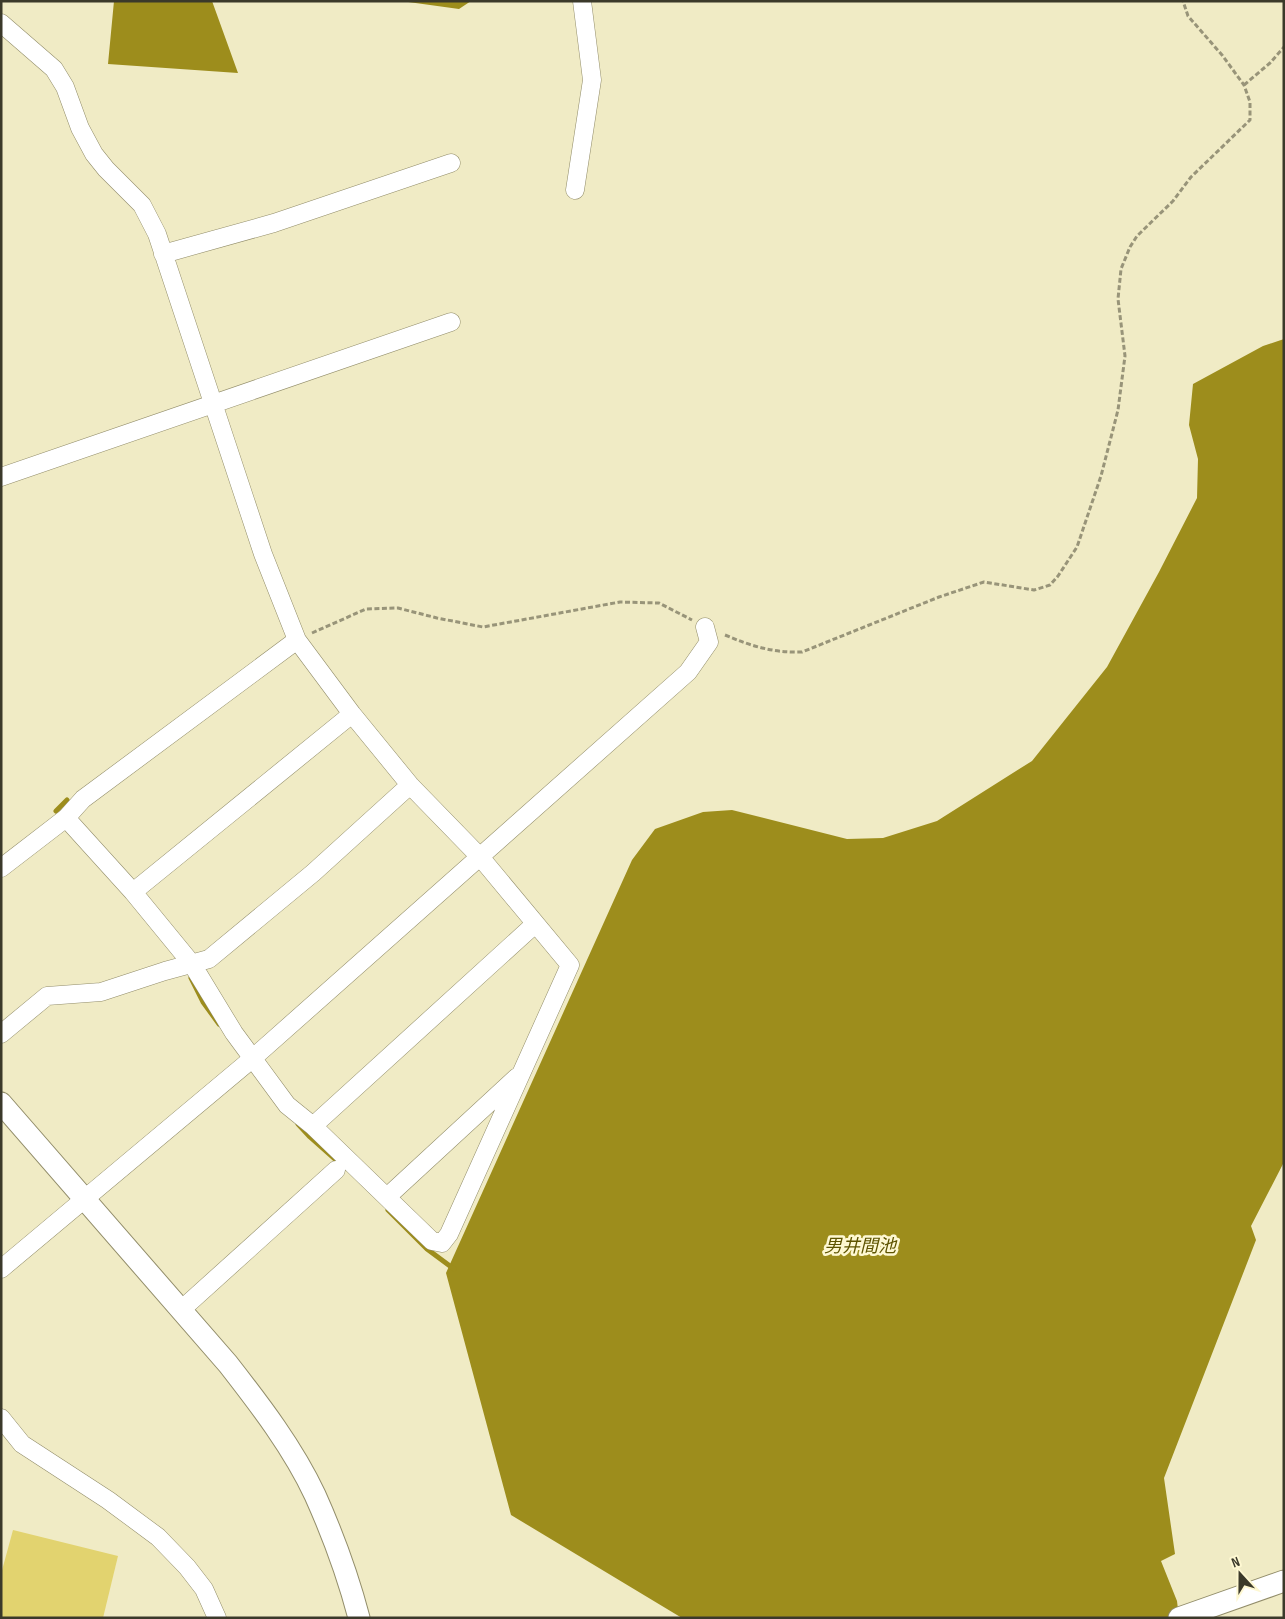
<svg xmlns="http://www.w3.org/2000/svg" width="1285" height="1619" font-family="'Sofia Sans Condensed','Noto Sans JP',sans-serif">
<rect width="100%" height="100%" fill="#f0ebc5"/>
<!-- green -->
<path fill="#e2d36f" d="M13 1530 118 1556 103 1618H1V1574Z"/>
<!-- water -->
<path fill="#9d8d1c" d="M114 1H212L238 73 108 64Z
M401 1H471L459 9Z
M1284 339V1162L1251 1226 1256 1240 1164 1478 1175 1554 1161 1561 1177 1601 1179 1618H682L511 1515 446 1273 632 860 655 829 703 812 732 810 847 839 883 838 937 821 1032 761 1107 667 1159 572 1197 498 1198 459 1189 425 1193 384 1263 346Z"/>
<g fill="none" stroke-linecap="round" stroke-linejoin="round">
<!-- stream -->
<path stroke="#9d8d1c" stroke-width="5" d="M56 811 67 800
M191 978 203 1002 219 1024
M298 1124 310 1137 337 1161
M388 1210 427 1249 454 1269"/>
<!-- minor casing -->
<g stroke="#928d6a" stroke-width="19">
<path id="minor" d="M1 23 54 69 65 87 80 128 94 154 106 169 142 205 157 234 263 554 297 640 352 714 410 785 481 858 570 965 449 1234 442 1243 432 1241 313 1126 287 1105 234 1033 192 964 133 892 66 818
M575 190 592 80 582 1
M163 254 274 223 451 163
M1 477 451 322
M1 868 66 818 83 799 297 640
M133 892 352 714
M1 1034 47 996 101 992 165 971 209 959 313 873 410 785
M313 1126 535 924
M387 1197 517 1077
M1 1269 253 1058 688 672 709 642 705 627
M181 1310 336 1170
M1 1418 22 1444 108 1500 158 1537 187 1567 204 1589 217 1618"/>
</g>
<!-- tertiary casing -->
<g stroke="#928d6a" stroke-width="23">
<path id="tertiary" d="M1 1103 228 1364C260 1405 293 1448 315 1495 333 1535 348 1576 359 1618
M1179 1618 1284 1581"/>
</g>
<!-- path -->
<path stroke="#989479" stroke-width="3" stroke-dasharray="5 2.5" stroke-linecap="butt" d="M1244 85 1270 63 1284 47
M312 633 366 609 398 608 437 618 483 627 620 602 659 603 692 620
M725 635C751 646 773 653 802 652L939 597 984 582 1034 590 1050 585 1058 576 1077 547 1101 476 1118 410 1125 356 1118 299 1121 269 1130 247 1137 236 1173 201 1191 177 1250 120V102L1244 85 1222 55 1188 16 1183 1"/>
<!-- minor -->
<use href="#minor" stroke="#fff" stroke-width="18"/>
<!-- tertiary -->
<use href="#tertiary" stroke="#fff" stroke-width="21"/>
</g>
<g text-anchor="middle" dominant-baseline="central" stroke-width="5" stroke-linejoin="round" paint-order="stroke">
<!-- water labels -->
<g font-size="18" font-style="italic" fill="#5e5300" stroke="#fef8d2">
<text x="860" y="1246">男井間池</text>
</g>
</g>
<!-- border -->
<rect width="1285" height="1619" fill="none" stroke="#3b392a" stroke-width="5"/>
<!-- north arrow -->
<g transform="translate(1240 1574) rotate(339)" stroke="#fef8d2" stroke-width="4" paint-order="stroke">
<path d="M0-4L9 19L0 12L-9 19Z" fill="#3b392a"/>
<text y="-8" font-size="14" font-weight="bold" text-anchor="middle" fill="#3b392a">N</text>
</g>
</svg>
